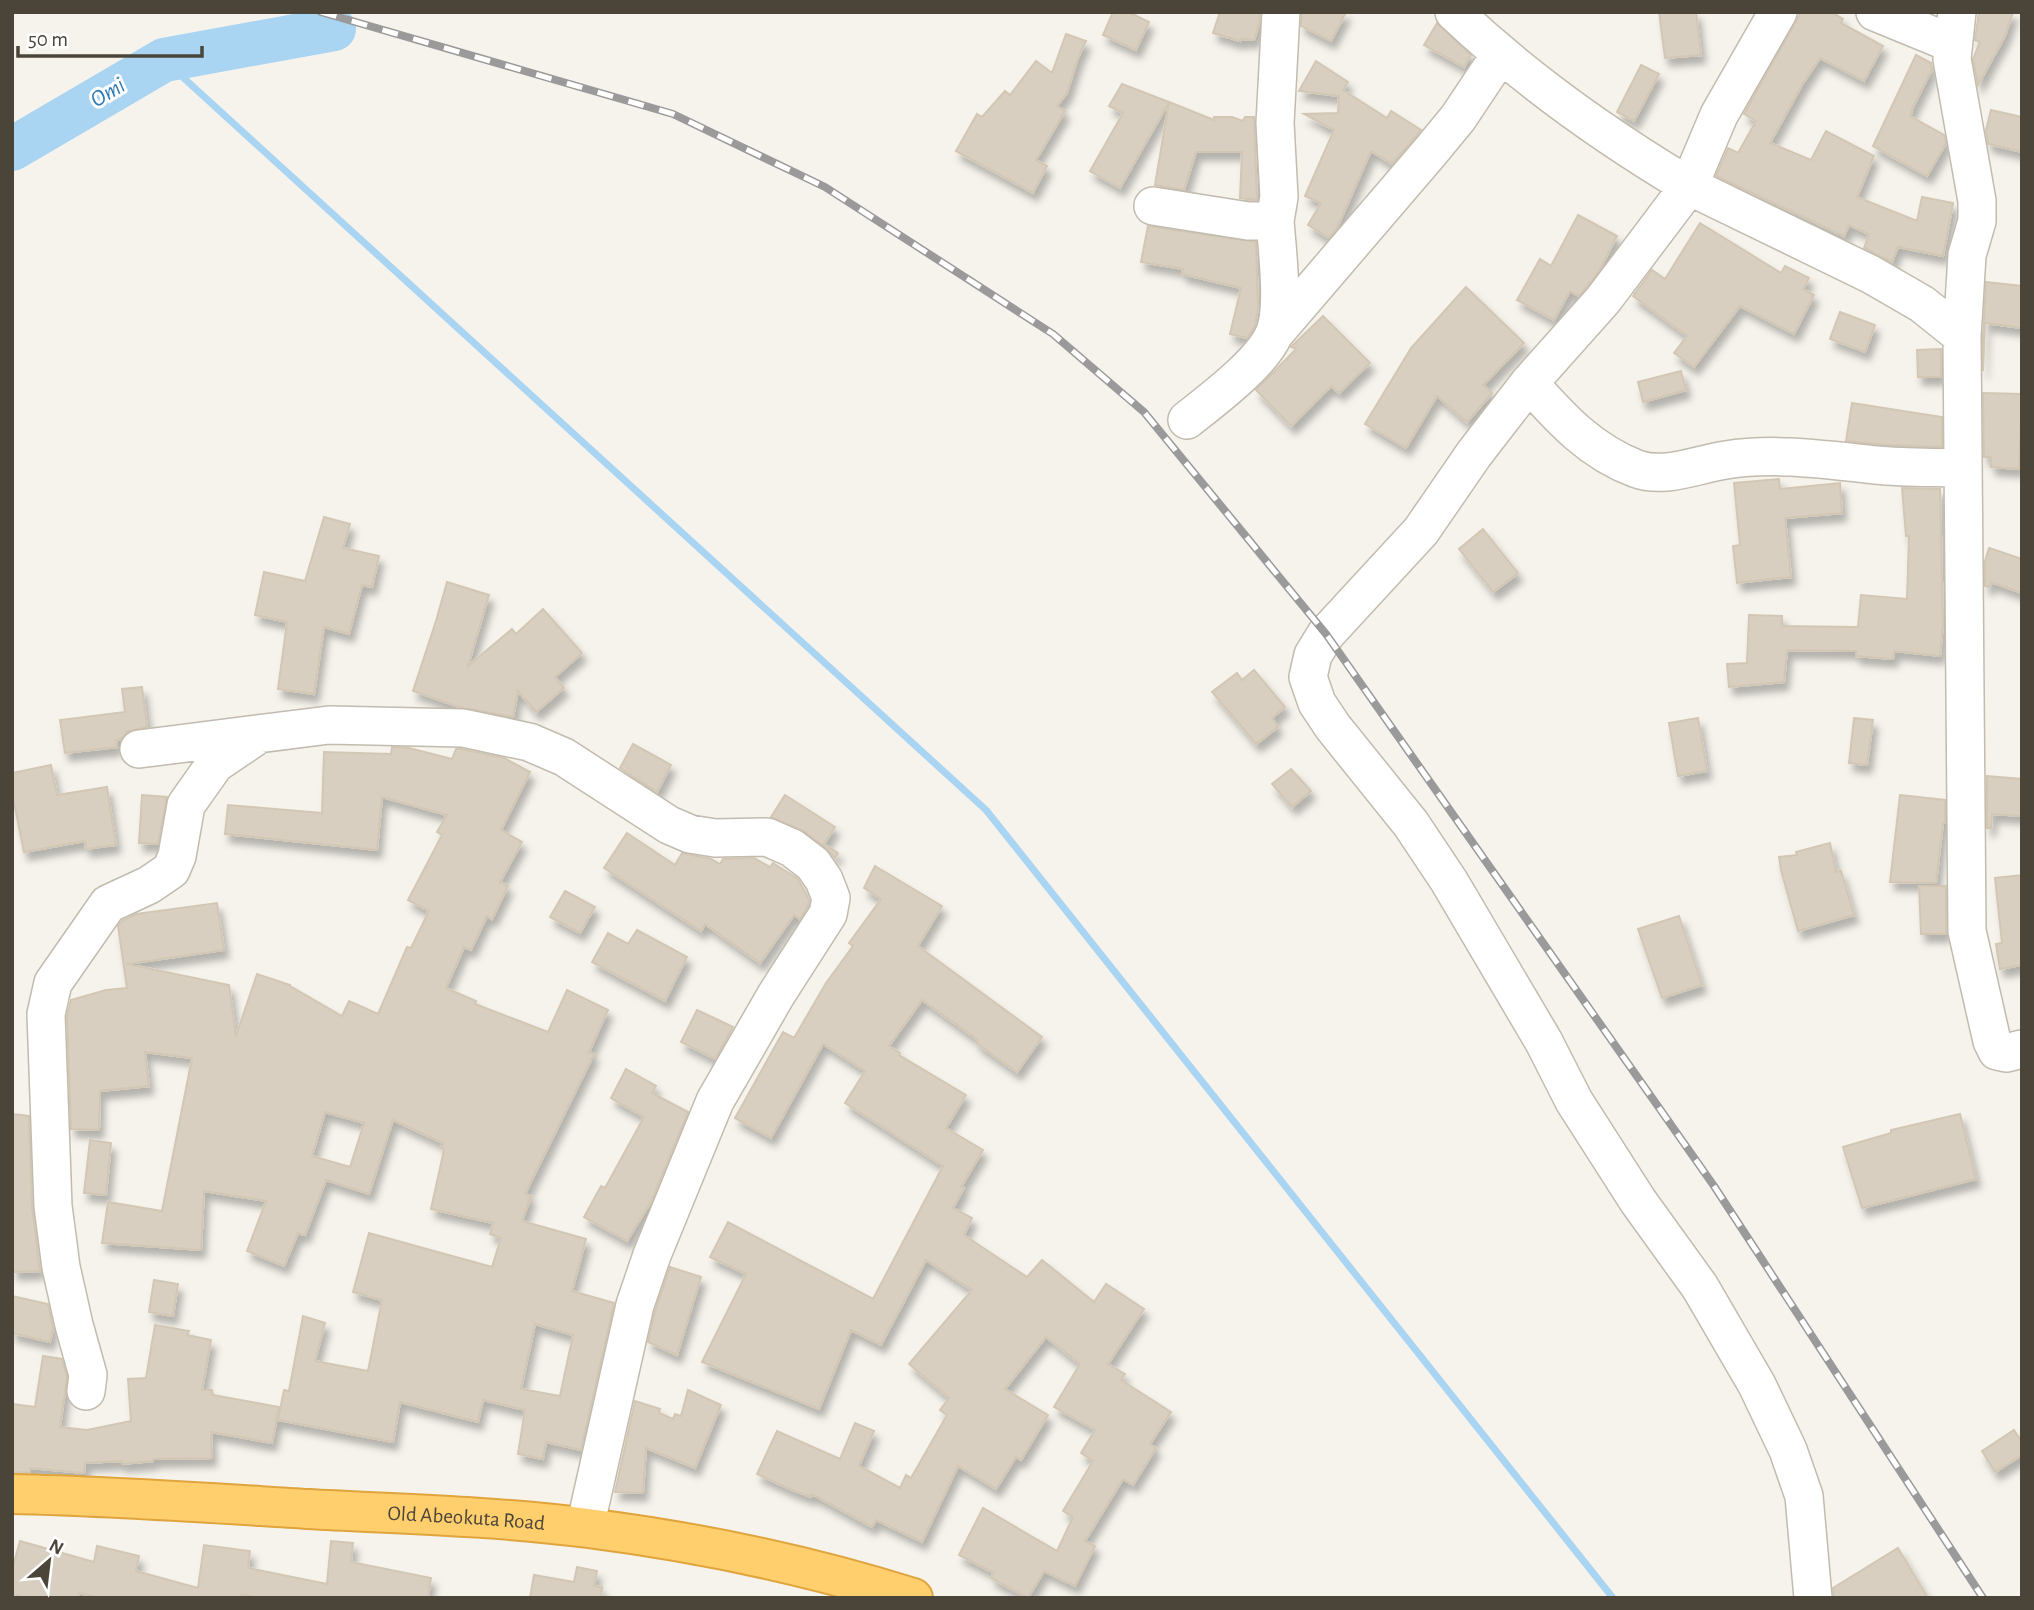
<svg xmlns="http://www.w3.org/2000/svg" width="2034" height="1610" font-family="'Alegreya Sans',sans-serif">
<defs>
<filter id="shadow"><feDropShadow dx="4.5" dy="8" stdDeviation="3.5" flood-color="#0004"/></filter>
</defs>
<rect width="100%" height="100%" fill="#f6f3ec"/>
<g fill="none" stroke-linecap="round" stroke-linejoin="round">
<!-- stream -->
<path stroke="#a9d4f2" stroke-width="7" d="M164 60 986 810 1613 1598"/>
<!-- river -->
<path stroke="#a9d4f2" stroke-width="44" d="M12 149 164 60 334 29"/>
</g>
<!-- building -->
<path fill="#d8cfc1" stroke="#d3c7b4" stroke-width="2" fill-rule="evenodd" filter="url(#shadow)" d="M1113 12H1128L1149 22 1136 50 1103 35Z
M1220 12H1260L1259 24 1254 40 1241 39 1240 41 1213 33Z
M1302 12H1346L1331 41 1301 26Z
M1659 12H1696L1701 55 1665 58Z
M1801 12H1831L1843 19 1841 23 1883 46 1864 81 1820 58 1802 85 1770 143 1811 160 1826 131 1874 156 1857 197 1917 221 1922 197 1953 203 1943 256 1898 247 1892 262 1864 248 1869 234 1849 225 1844 236 1716 176 1728 148 1738 153 1756 121 1744 114Z
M1979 12H2013L2005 36 1978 85 1973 59 1980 42 1975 40Z
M1437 23 1471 55 1464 67 1424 45Z
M1066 34 1086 41 1078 58 1067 93 1057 106 1065 111 1036 160 1047 166 1033 193 956 151 977 114 982 117 1005 91 1010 95 1036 61 1052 73Z
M1916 55 1931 63 1932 69 1911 111 1912 112 1910 116 1944 135 1946 143 1927 176 1873 146Z
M1316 61 1348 82 1343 90 1387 118 1391 111 1421 130 1392 164 1371 151 1337 228 1329 238 1308 225 1321 203 1305 196 1334 130 1304 114 1338 113 1339 96 1299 91Z
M1641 65 1659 74 1634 121 1617 112Z
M1122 84 1169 102 1120 188 1090 171 1123 113 1109 106Z
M1169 102 1214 120V117H1232L1243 121 1245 117H1254L1257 200 1240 198 1242 152H1196L1184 190 1155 185Z
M1991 110 2022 117V152L1988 144 1986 130Z
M1578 215 1617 236 1599 271 1579 296 1570 291 1554 320 1517 300 1540 259 1551 266Z
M1700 223 1781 273 1785 266 1809 278 1803 289 1814 295 1794 334 1740 306 1694 367 1674 353 1687 336 1633 296 1652 270 1665 279Z
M1148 226 1256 242 1258 308 1255 326 1247 338 1230 334 1241 288 1182 274 1183 269 1141 262Z
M1986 282 2022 286V328L1985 323 1983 371V337Z
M1466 287 1524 343 1483 385 1492 393 1467 422 1437 396 1406 448 1365 424 1411 348Z
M1840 312 1875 325 1865 352 1830 339Z
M1323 316 1370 363 1339 393 1331 386 1291 426 1256 390 1296 349 1291 347Z
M1941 349V377H1918L1917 350Z
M1681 371 1686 390 1643 402 1638 382Z
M1983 393 2022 394 2019 469 1991 467V457H1984Z
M1852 403 1942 417V447L1888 445 1846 441Z
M1779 479 1780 489 1840 483 1842 513 1785 518 1791 577 1737 583 1733 546 1740 545 1734 483Z
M1902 488 1940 489 1943 624 1940 656 1894 651 1893 659 1856 656V651L1787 650 1784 682 1729 687 1727 664 1747 663 1749 615 1782 616V626L1858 627 1861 595 1907 599 1909 536H1906Z
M324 517 350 524 343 548 379 556 372 587 362 585 349 634 324 627 314 694 278 689 287 622 255 615 264 572 305 581Z
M1483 529 1518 573 1493 592 1459 549Z
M1989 548 2022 559V593L1991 582 1989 587 1985 586V561Z
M447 582 489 595 468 666 512 629 516 634 543 609 582 653 555 677 564 688 536 712 518 691 513 717 459 707 413 691 436 621Z
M1254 670 1285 707 1272 718 1278 727 1256 744 1212 692 1237 673 1242 680Z
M142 687 147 727 127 732 121 739 116 740 117 747 65 753 60 720 125 712 122 689Z
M1698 718 1707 771 1678 776 1669 723Z
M1854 718 1873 720 1867 765 1849 763Z
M633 744 671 765 657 792 620 768Z
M392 747 409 748 452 759 456 749H461L504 758 530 772 501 830 522 842 500 882 508 886 492 919 487 916 471 950 464 947 446 988 476 1001 475 1004 548 1032 567 990 608 1010 589 1052 594 1054 525 1194 531 1196 522 1221 586 1239 572 1291 614 1303 581 1450 546 1442 543 1459 518 1454 525 1410 483 1400 478 1422 400 1402 393 1442 278 1420 284 1390 289 1391 303 1316 325 1323 315 1361 368 1371 382 1300 353 1292 369 1233 492 1267 501 1238 490 1234 493 1223 431 1209 444 1150 441 1148 443 1143 393 1120 369 1194 326 1180 305 1235 298 1233 284 1266 247 1251 266 1201 204 1191 201 1250 102 1243 108 1202 162 1211 192 1058 145 1052 149 1086 100 1091 99 1130 71 1129 67 1016 71 1000 106 990 127 988 118 926 122 921 136 914 217 903 224 950 127 964 229 985 236 1036 257 974 290 985V986L342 1016 349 1001 378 1014 407 947 411 948 429 911 408 900 442 835 437 832 447 815 382 797 377 850 225 834 228 805 322 813 324 752 391 754ZM325 1112 364 1123 350 1167 312 1156ZM535 1324 573 1335 560 1396 521 1389Z
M51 765 57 795 107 787 116 845 86 849 85 841 24 852 12 793V773Z
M1291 769 1311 791 1292 807 1272 784Z
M1987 776 2022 779V816L1992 814 1991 828H1987Z
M142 795 167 797 158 844 139 843Z
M785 795 835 827 824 844 838 853 835 858 826 848 804 831 771 817Z
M1900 795 1945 800V823H1943L1936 883 1890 882Z
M627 833 675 865 682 853 711 859 720 864 723 859 754 858 770 867 773 863 798 879 809 900 808 906 800 919 794 915 760 963 705 924 701 931 604 868Z
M1830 843 1836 872 1841 871 1854 915 1798 931 1781 870 1779 857 1797 855 1796 852Z
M875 866 942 906 918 946 1042 1037 1017 1072 976 1043 978 1040 922 1000 889 1046 900 1053 899 1055 966 1095 946 1128 983 1150 961 1187 964 1188 953 1208 972 1218 964 1235 1027 1277 1042 1260 1094 1302 1106 1284 1144 1309 1108 1364 1125 1374 1121 1380 1171 1412 1150 1444 1156 1448 1133 1485 1123 1479 1085 1541 1095 1546 1075 1586 1044 1571 1028 1598 991 1578 994 1573 959 1555 983 1508 1057 1551 1073 1517 1063 1511 1093 1461 1081 1453 1095 1430 1054 1407 1080 1364 1046 1337 1005 1389 1048 1415 1021 1460 1016 1457 996 1489 958 1466 922 1542 876 1520 872 1527 812 1494 811 1497 792 1490 757 1474 777 1431 840 1459 855 1423 874 1431 859 1466 900 1488 906 1475 911 1478 947 1415 940 1410 949 1398 909 1364 972 1290 926 1260 881 1345 851 1330 819 1409 702 1362 746 1274 710 1257 728 1222 873 1299 943 1166 845 1103 865 1071 823 1044 771 1138 735 1118 783 1032 794 1038 826 983 853 946 849 943 881 899 864 888Z
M2022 875V965L2000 969 1996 944 2002 943 1995 878Z
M1919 886H1946V934H1921Z
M565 891 595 907 580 933 550 917Z
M1679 916 1702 985 1662 998 1638 929Z
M637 930 687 957 665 1001 592 962 608 933 628 944Z
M697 1010 733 1027 715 1059 681 1042Z
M626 1069 656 1086 652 1093 688 1112 652 1200 627 1241 584 1217 601 1186 605 1188 644 1117 611 1098Z
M12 1114 29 1116 32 1207 40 1271 13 1272Z
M1960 1114 1976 1179 1862 1208 1843 1147 1891 1133V1130Z
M90 1140 111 1143 106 1195 84 1193Z
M670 1267 701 1277 677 1355 648 1342 655 1311Z
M154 1280 178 1284 173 1316 149 1312Z
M12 1296 48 1304 53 1328 50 1342 12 1333Z
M155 1325 189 1331 187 1335 211 1340 202 1390H212L213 1395 279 1407 272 1443 211 1432 212 1458 153 1459V1461L122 1464V1461L85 1463 84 1473 30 1468V1473L12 1472V1404L35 1407 43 1356 62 1359 67 1377 60 1427 87 1430 131 1421 128 1379 146 1378Z
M688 1390 721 1405 695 1468 646 1448 643 1493 615 1492 635 1401 660 1409 659 1413 673 1419 675 1414 681 1416Z
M2014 1430 2022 1442V1455L1995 1472 1982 1451Z
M20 1541 94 1562 97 1546 139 1556 136 1571 198 1588 204 1545 250 1551 248 1568 327 1584 331 1541 353 1543 351 1562 431 1578 428 1598H259L242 1594 241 1598H101L79 1593 78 1598H27L12 1594V1570Z
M1898 1548 1928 1598H1834L1833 1588Z
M577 1567 597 1571 594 1586 602 1587 601 1598H530L534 1575 574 1582Z"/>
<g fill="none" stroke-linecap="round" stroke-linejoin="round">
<!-- minor casing -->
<g stroke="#c2bbae" stroke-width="40">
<path id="minor" d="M1454 12C1525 79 1605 136 1689 186L1870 274 1922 304 1962 336
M1778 12 1719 115 1689 186 1603 300 1529 383 1474 454 1421 531 1326 634 1313 655 1308 677 1317 703 1333 727 1411 824 1449 881 1544 1042 1574 1101 1638 1201 1700 1287 1757 1385 1788 1450 1804 1496 1813 1598
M1875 12 1953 44
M1957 12 1952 59 1977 201V221L1967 255 1962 336 1967 931 1992 1041 1997 1051 2006 1053 2022 1049
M1153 206 1248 221H1275L1279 197 1275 123 1281 12
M1275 333 1430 152 1458 118 1500 55
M1529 383C1561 419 1591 452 1637 469 1665 479 1698 464 1726 460 1775 452 1827 460 1876 465 1905 468 1933 467 1962 468
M1187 420C1212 400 1262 363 1274 334 1285 309 1277 249 1275 221
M139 749 329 725 463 728 529 742 564 757 669 825 690 834 715 838 767 837 792 848 813 864 824 880 831 898 828 914 776 995 715 1101 652 1255 635 1305 585 1527
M86 1391 88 1375 74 1325 61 1267 53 1206 46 1014 53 983 108 904 149 885 171 870 177 856 186 805 215 764 255 737"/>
</g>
<!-- highway casing -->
<g stroke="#e0a43c" stroke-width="42">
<g id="highway">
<path id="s1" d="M12 1494C111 1496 210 1503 308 1509 401 1514 495 1516 588 1528 697 1542 808 1565 913 1598"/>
</g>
</g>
<!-- minor -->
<use href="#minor" stroke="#fff" stroke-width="37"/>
<!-- highway -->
<use href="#highway" stroke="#ffcf6e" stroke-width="38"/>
<!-- rail casing -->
<g stroke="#9a9a9a" stroke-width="8">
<path id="rail" d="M321 12 673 114 825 187 1053 334 1144 412 1326 634 1714 1186 1983 1598"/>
</g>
<!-- rail -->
<use href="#rail" stroke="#fff" stroke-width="5" stroke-dasharray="16" stroke-linecap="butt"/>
</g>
<g text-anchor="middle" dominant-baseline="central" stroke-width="6" stroke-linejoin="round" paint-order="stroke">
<!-- street labels -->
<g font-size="21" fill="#4b4439" stroke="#fff">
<text stroke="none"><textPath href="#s1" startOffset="455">Old Abeokuta Road</textPath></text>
</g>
<!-- water labels -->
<g font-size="23" font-style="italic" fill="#2e7ab2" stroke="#fff">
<text transform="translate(108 93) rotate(-31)">Omi</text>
</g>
</g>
<!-- border -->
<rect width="2034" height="1610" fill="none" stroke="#4b4439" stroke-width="28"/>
<!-- north arrow -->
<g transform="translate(49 1561) rotate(28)" stroke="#ffffff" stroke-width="5" paint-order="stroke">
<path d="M0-5L12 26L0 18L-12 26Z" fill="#4b4439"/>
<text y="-10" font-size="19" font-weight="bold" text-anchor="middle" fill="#4b4439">N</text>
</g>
<!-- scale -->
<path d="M18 46v10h184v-10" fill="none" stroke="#4b4439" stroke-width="3.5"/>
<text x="28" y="46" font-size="21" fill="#4b4439" stroke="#ffffff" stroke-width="5" paint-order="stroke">50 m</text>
</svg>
